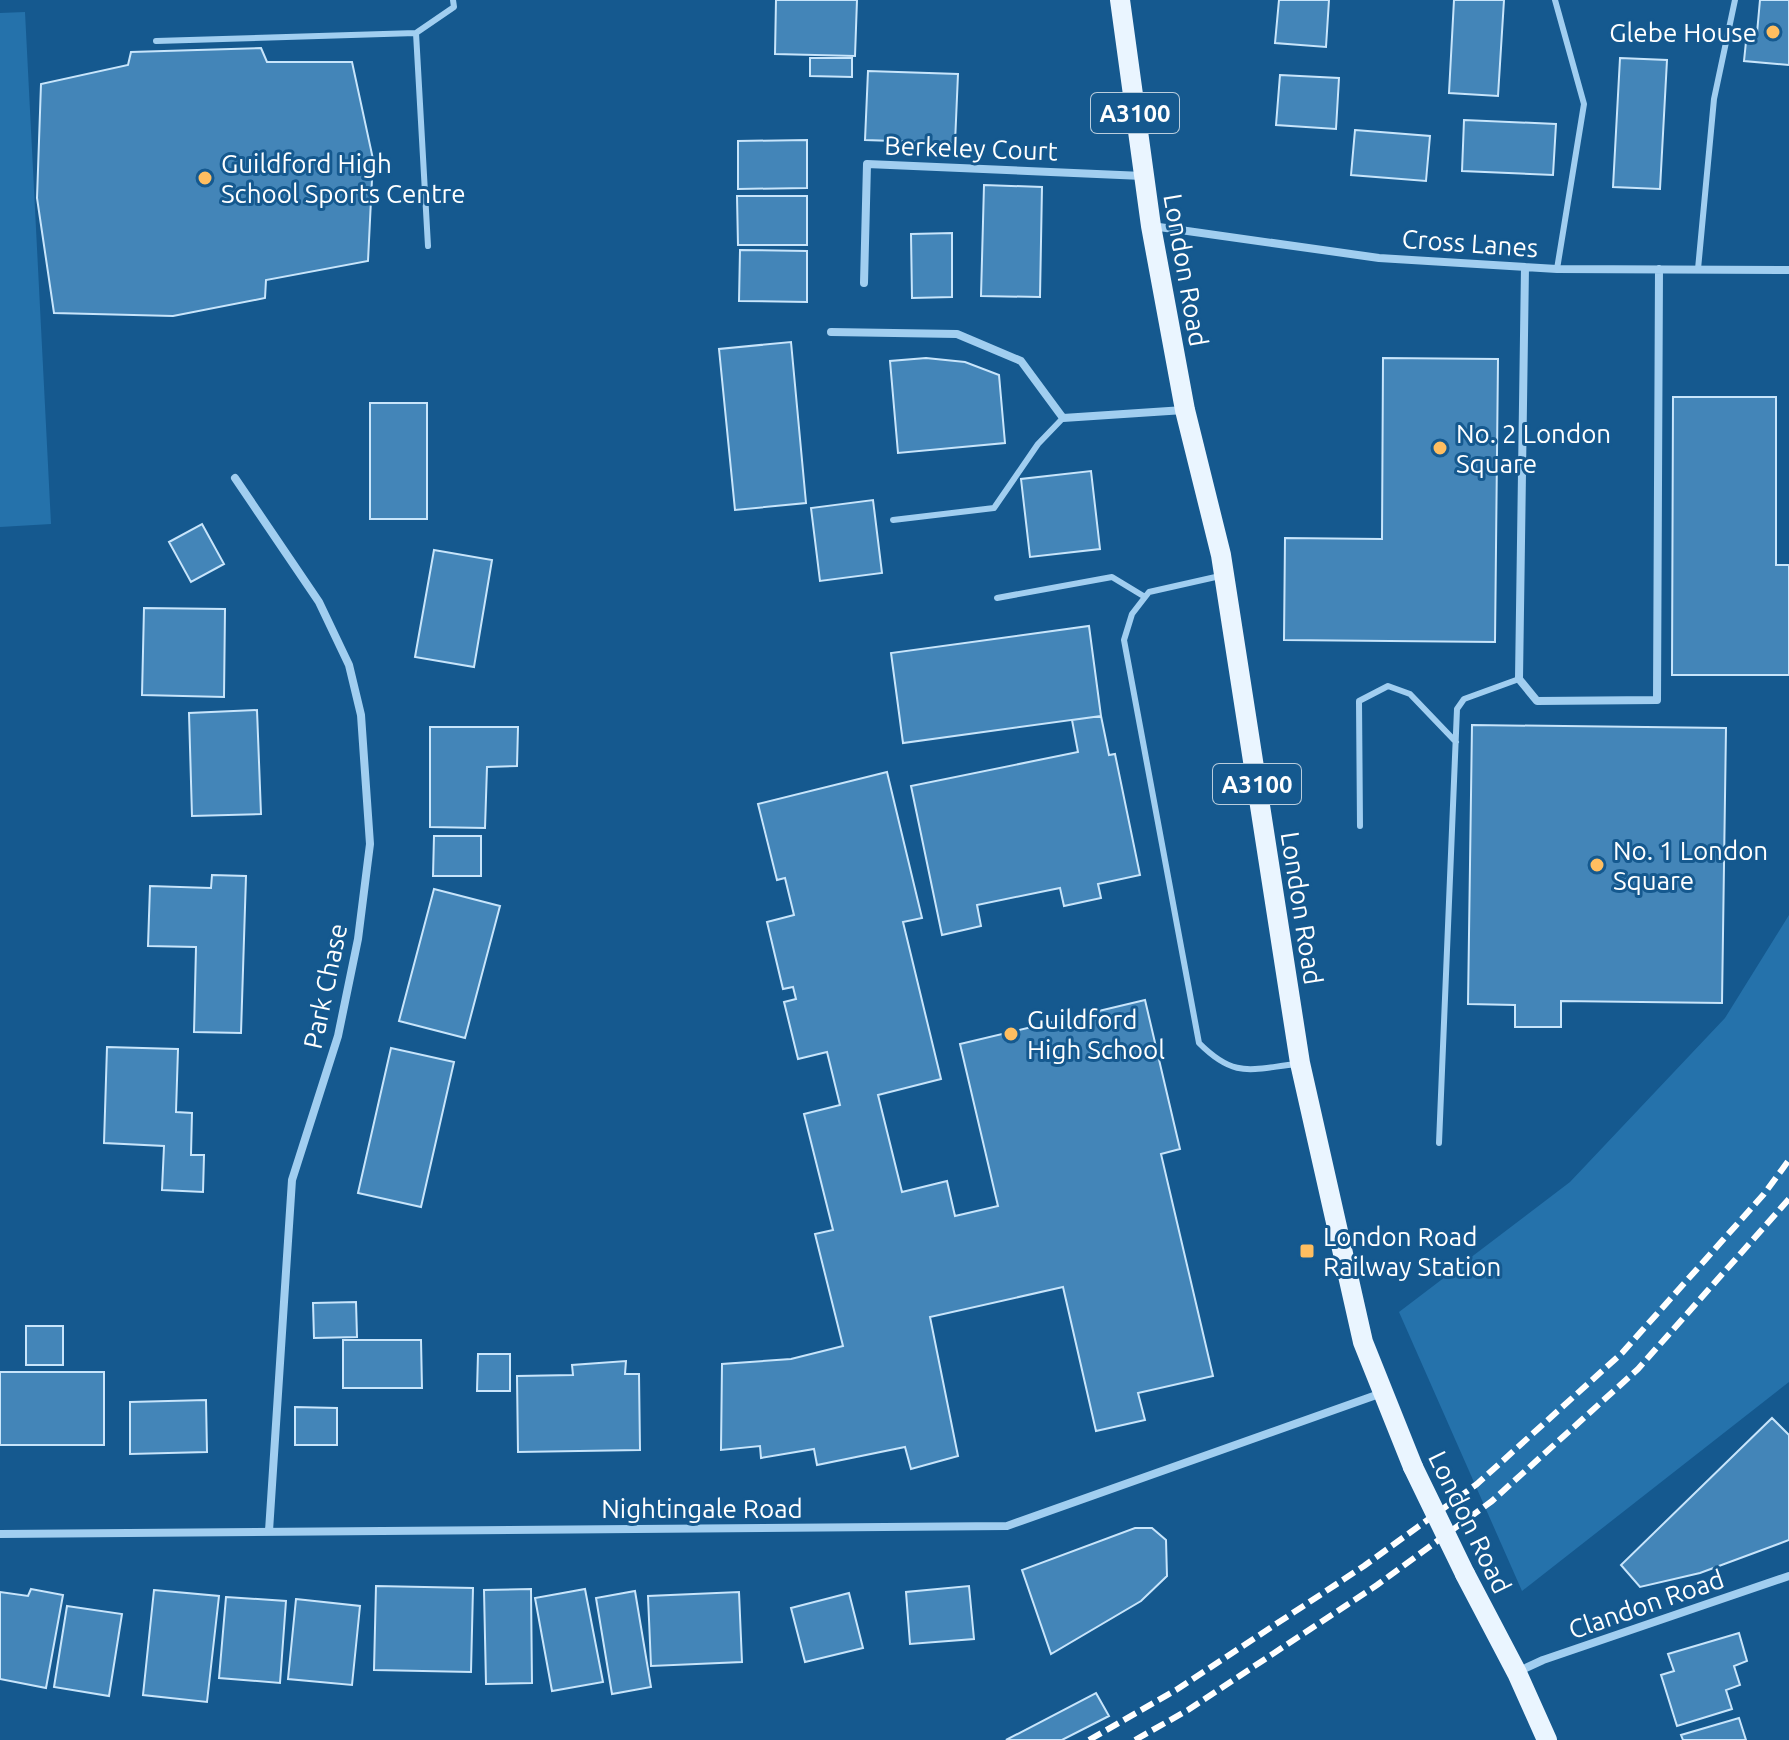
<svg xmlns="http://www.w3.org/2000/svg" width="1789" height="1740" font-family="Ubuntu,sans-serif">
<rect width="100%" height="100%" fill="#15598f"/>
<!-- green -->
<path fill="#2572ab" d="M25 12 51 524 0 527V13Z
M1789 915V1382L1522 1591 1399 1312 1570 1182 1725 1018Z"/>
<!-- building -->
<path fill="#4385b8" stroke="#c8e5fb" stroke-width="2" d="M776 0H857L855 56 775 54Z
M1279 0H1329L1326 47 1275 43Z
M1454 0H1504L1498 96 1449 93Z
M1760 0H1789V65L1744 61 1747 32 1757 33Z
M261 48 267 62H352L373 159 368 261 266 280 265 298 173 316 54 313 37 198 41 84 128 65 131 52Z
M810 58H852V77L810 76Z
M1620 58 1667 60 1660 189 1613 187Z
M868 71 958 74 955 143 865 140Z
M1280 75 1339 78 1336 129 1276 125Z
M1464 120 1556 124 1553 175 1462 171Z
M1355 130 1430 136 1426 181 1351 175Z
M807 140V188L738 189V141Z
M984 185 1042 187 1040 297 981 296Z
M737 196H807V245H738Z
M952 233V297L912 298 911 234Z
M740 250 807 251V302L739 301Z
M791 342 806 503 735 510 719 349Z
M926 358 965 362 999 375 1005 443 898 453 890 361Z
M1383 358 1498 359 1495 642 1284 640 1285 538 1382 539Z
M1673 397H1776V565H1789V675H1672Z
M370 403H427V519H370Z
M1091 471 1100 549 1030 557 1021 479Z
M873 500 882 573 820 581 811 508Z
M202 524 224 564 191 582 169 542Z
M434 550 492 560 474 667 415 657Z
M144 608 225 609 224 697 142 695Z
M1089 626 1101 716 903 743 891 653Z
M257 710 261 814 192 816 189 713Z
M1101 716 1109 755 1115 754 1140 875 1098 884 1101 898 1064 906 1060 888 977 905 981 926 942 935 911 786 1078 752 1072 720Z
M1472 725 1726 728 1722 1003 1561 1001V1027H1515V1005L1468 1004Z
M430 727H518L517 766 487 767 485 828 430 827Z
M887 772 922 918 903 922 941 1079 878 1095 902 1192 947 1181 955 1216 998 1206 960 1044 1145 1000 1180 1149 1161 1154 1213 1376 1138 1393 1145 1420 1096 1431 1063 1287 930 1317 958 1456 911 1469 905 1447 817 1465 814 1449 761 1458 760 1446 721 1450 722 1364 791 1359 843 1346 815 1234 833 1230 804 1114 840 1105 827 1052 798 1059 784 1002 796 999 793 987 783 989 767 922 794 915 785 878 777 880 758 804Z
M434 836H481V876H433Z
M212 875 246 876 241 1033 194 1032 196 947 148 946 150 886 211 888Z
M434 889 500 906 465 1038 399 1021Z
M107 1047 178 1049 176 1112 192 1113 191 1155H204L203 1192 162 1190 164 1146 104 1143Z
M391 1048 454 1062 421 1207 358 1193Z
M356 1302 357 1337 314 1338 313 1303Z
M26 1326H63V1365H26Z
M343 1340H421L422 1388H343Z
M478 1354H510V1391H477Z
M626 1361 625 1374H639L640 1450 518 1452 517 1376 573 1375 572 1365Z
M0 1372H104V1445H0Z
M206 1400 207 1452 130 1454V1402Z
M295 1407 337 1408V1445H295Z
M1772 1418 1789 1435V1540L1700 1573 1640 1587 1621 1565Z
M1135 1528H1152L1166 1540 1167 1576 1141 1601 1051 1654 1022 1570Z
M376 1586 473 1588 471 1672 374 1670Z
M969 1586 974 1639 910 1644 906 1592Z
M31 1589 63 1595 46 1688 0 1679V1592L28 1596Z
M531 1589 532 1683 486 1684 484 1590Z
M585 1589 603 1682 552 1691 535 1598Z
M154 1590 219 1596 207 1702 143 1695Z
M635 1591 651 1687 612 1694 596 1598Z
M739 1592 742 1662 651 1666 648 1596Z
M849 1593 863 1648 805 1662 791 1608Z
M226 1597 286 1601 280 1683 219 1678Z
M296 1599 360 1606 352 1685 288 1679Z
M67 1606 122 1614 109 1696 54 1687Z
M1739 1633 1747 1661 1734 1666 1740 1685 1726 1690 1732 1709 1677 1726 1661 1675 1674 1671 1668 1654Z
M1096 1693 1109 1716 1062 1740H1006Z
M1739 1718 1746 1740H1683L1681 1735Z"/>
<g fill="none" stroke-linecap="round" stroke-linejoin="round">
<!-- service -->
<path stroke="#a1cef0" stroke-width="6" d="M1555 0 1584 104 1557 269
M416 33 428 246
M156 41 416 33 454 7 453 0
M1698 269 1714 99 1735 0
M893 520 994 508 1038 444 1063 418
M1220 576 1149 592 1132 614 1124 640 1199 1043C1235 1079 1250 1069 1297 1064
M997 598 1112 577 1145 597
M1360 826 1359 701 1388 686 1410 694 1456 742
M1439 1143 1457 709 1464 699 1519 679"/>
<!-- minor -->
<path stroke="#a1cef0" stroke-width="8" d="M1152 226 1379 258 1557 269 1789 270
M1525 267 1519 679 1537 701 1657 700 1659 269
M864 283 867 164 1143 176
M831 332 957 334 1021 361 1063 418 1184 410
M235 478 319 602 349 665 361 715 370 844 358 939 338 1036 292 1180 269 1531
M0 1534 1007 1526 1382 1393
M1517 1672 1543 1660 1789 1576"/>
<!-- primary -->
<path stroke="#eaf5ff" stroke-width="20" d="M1120 0 1151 226 1185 410 1221 555 1300 1063 1363 1342 1413 1467
M1465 1574 1517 1673 1547 1740"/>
<!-- rail -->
<path stroke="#fff" stroke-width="6" stroke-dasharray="14 6" stroke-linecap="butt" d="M1089 1740 1176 1690 1364 1566 1477 1484 1622 1353 1764 1194 1789 1160
M1135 1740 1188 1710 1377 1585 1492 1501 1638 1369 1789 1199"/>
<!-- primary-bridge -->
<path stroke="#eaf5ff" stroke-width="20" d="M1413 1467 1465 1574"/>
</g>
<!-- markers -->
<g fill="#ffbe60" stroke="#15598f" stroke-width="3">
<circle cx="1773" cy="32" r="8"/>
<circle cx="205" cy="178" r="8"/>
<circle cx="1440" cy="448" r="8"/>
<circle cx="1597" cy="865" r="8"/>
<circle cx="1011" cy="1034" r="8"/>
<rect x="1299" y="1243" width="16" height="16" rx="4"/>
</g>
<g text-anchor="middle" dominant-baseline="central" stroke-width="6" stroke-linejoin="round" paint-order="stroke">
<!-- shield labels -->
<g fill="#15598f" stroke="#b9cddd" stroke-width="2">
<rect x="1091" y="93" width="88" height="40" rx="6"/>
<rect x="1213" y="764" width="88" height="40" rx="6"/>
</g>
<g font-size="24" font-weight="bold" fill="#fff">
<text x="1135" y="113">A3100</text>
<text x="1257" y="784">A3100</text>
</g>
<!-- poi labels -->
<g font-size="26" fill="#fff" stroke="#15598f" text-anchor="start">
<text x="1757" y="32" text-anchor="end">Glebe House</text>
<text x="221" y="163">Guildford High<tspan x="221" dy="30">School Sports Centre</tspan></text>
<text x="1456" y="433">No. 2 London<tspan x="1456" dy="30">Square</tspan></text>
<text x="1613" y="850">No. 1 London<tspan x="1613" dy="30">Square</tspan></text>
<text x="1027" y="1019">Guildford<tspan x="1027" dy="30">High School</tspan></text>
<text x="1323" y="1236">London Road<tspan x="1323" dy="30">Railway Station</tspan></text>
</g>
<!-- street labels -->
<g font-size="26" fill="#fff" stroke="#15598f">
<text transform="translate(971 148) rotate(2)">Berkeley Court</text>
<text transform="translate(1470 243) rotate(4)">Cross Lanes</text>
<text transform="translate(1186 270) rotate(80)">London Road</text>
<text transform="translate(1302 908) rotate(81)">London Road</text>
<text transform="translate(325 986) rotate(-78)">Park Chase</text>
<text x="702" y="1508">Nightingale Road</text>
<text transform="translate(1470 1522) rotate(64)">London Road</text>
<text transform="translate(1646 1604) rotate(-19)">Clandon Road</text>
</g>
</g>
</svg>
